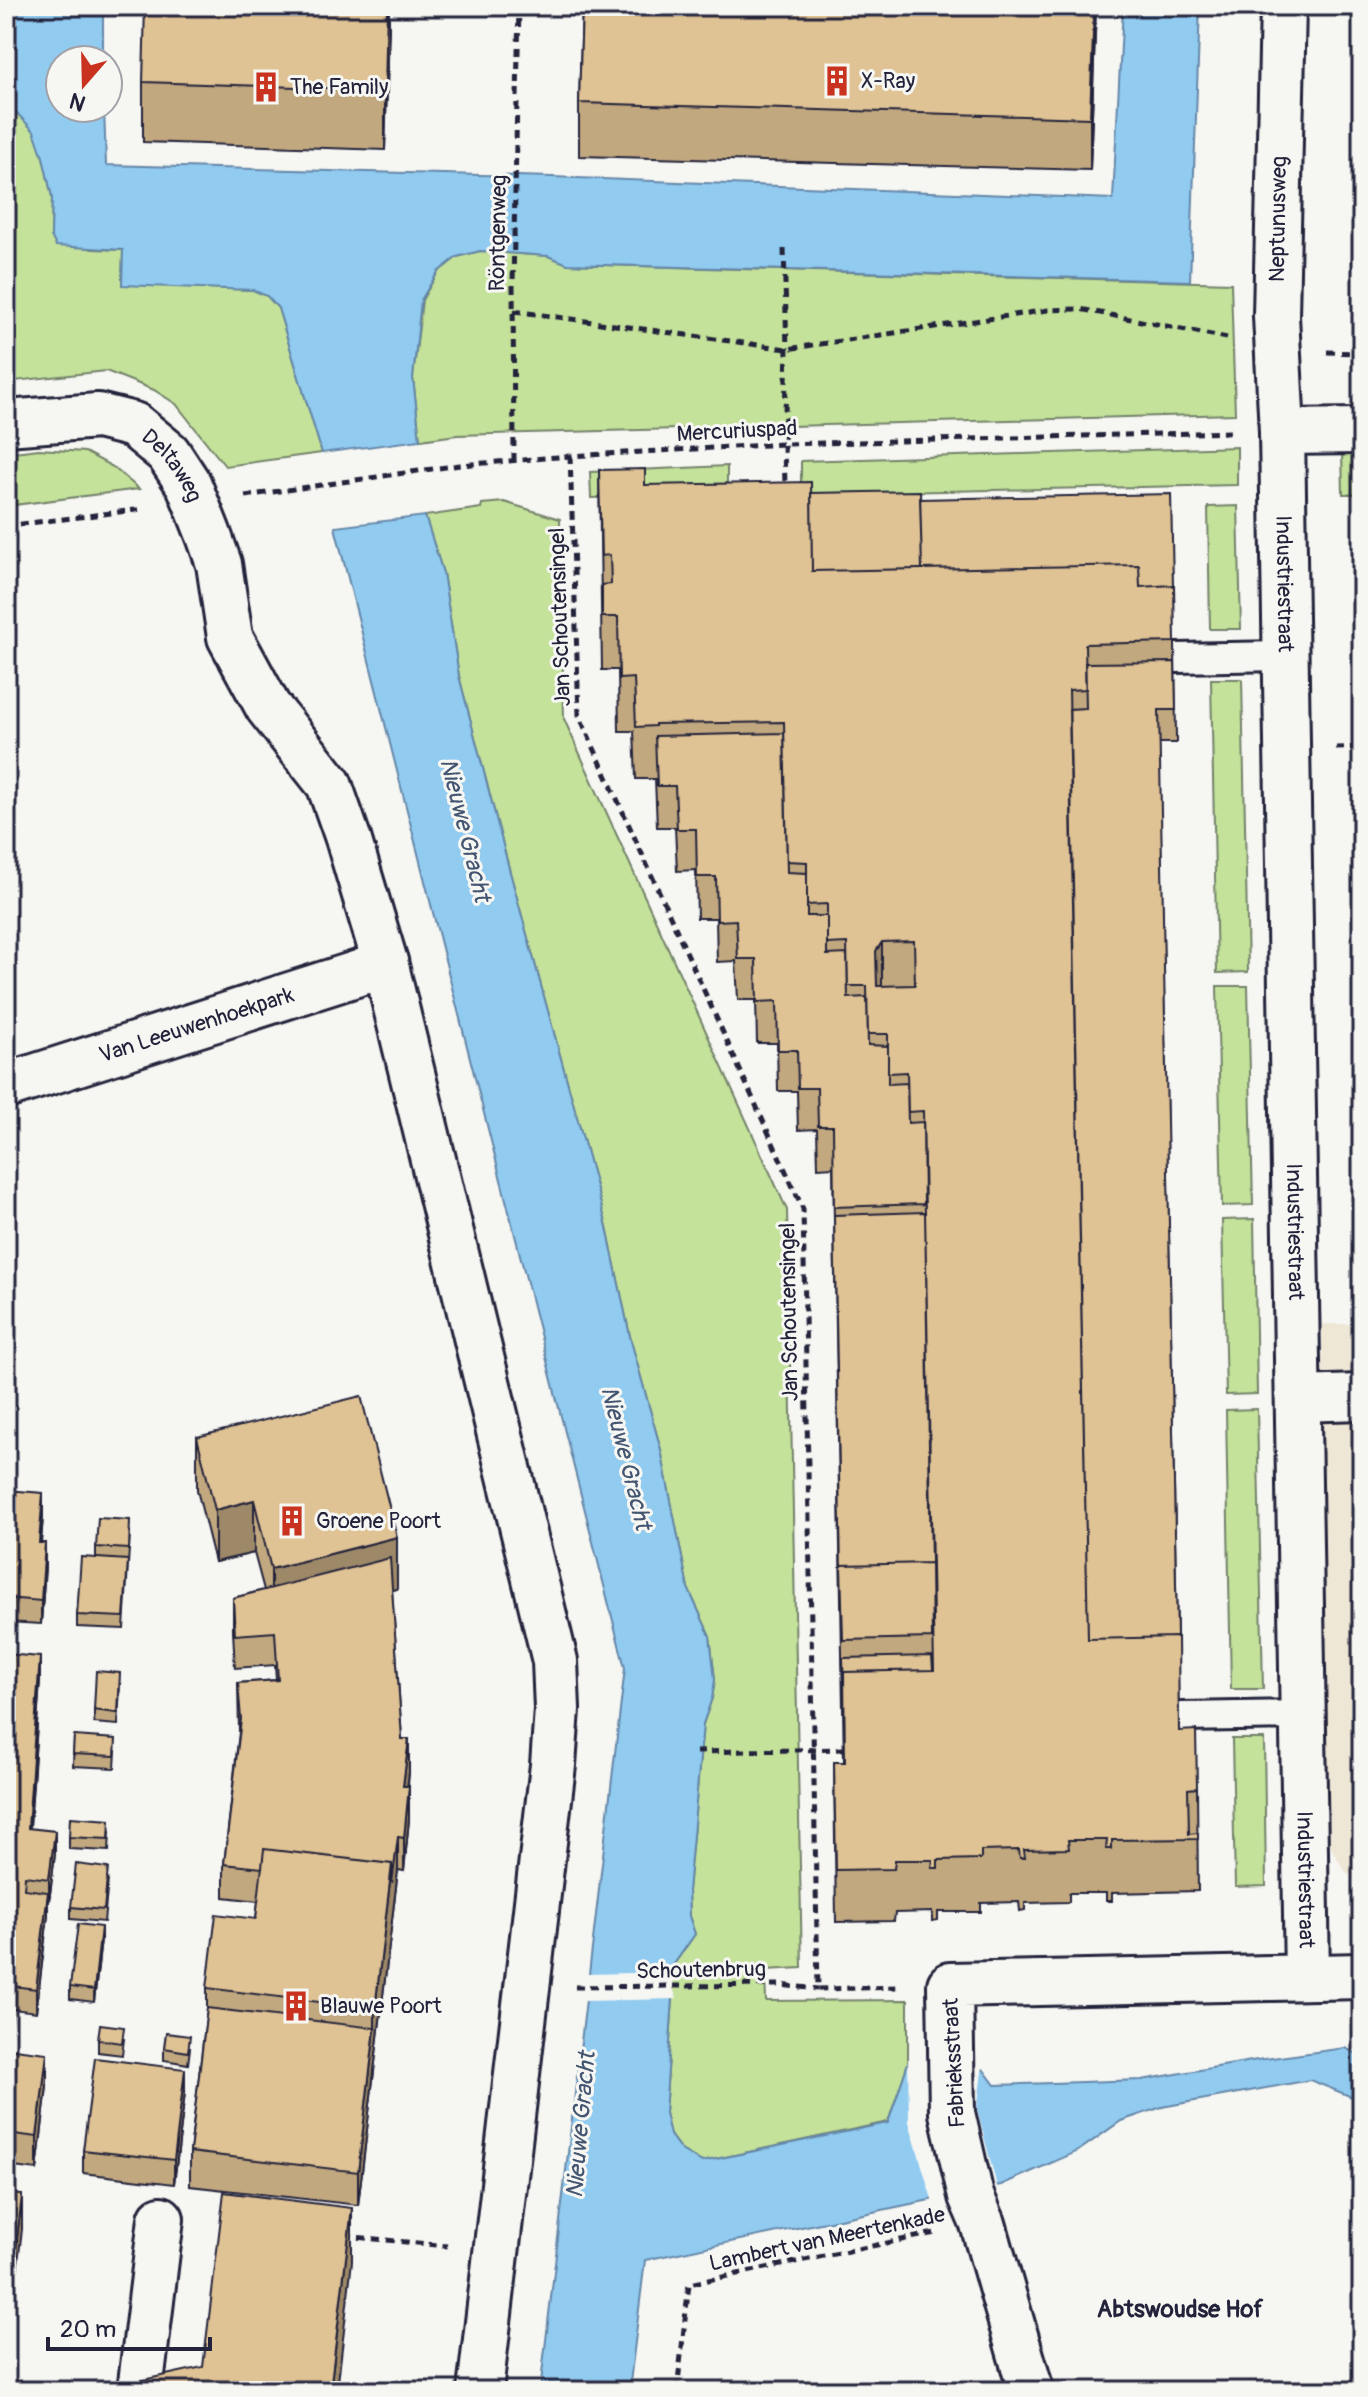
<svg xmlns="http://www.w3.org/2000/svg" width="1368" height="2397" font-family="Pangolin,sans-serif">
<rect width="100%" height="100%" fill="#f6f6f2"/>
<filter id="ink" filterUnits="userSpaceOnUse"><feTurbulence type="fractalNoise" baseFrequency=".0125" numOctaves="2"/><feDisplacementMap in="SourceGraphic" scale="16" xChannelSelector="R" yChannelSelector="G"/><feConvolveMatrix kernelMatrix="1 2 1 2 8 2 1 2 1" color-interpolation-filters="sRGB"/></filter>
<g filter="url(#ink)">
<!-- built -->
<path fill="#efe7d6" d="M1322 1324H1362V1885L1345 1871 1331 1848 1326 1819Z"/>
<!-- green -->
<path fill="#c4e29a" stroke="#73826a" stroke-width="2" d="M6 6H14L12 108 35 131 43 157 52 197 51 236 92 249 123 250 122 284 253 290 267 296 278 308 322 453 225 466 176 404 154 390 106 371 6 382Z
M480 251 548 256 568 264 1231 283 1235 414 457 435 420 440 413 378 422 300 438 272 457 257Z
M1237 447V485L801 494V461Z
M39 449 85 452 113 467 139 489 6 506V453Z
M1342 451H1362V494H1343Z
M727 466V495L591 498 590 472Z
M504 502 560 519 564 719 787 1210 802 1968 765 1970 766 2001 908 2000V2063L888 2122 702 2162 681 2150 670 2135 665 2113 673 1999 669 1978 672 1967 695 1934 689 1916 688 1891 703 1724 712 1698 715 1680 710 1636 688 1588 661 1450 631 1341 606 1223 511 876 459 676 443 573 425 516 481 508 482 504Z
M1238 506 1241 629H1210L1208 507Z
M1211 679H1242L1248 972 1217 973Z
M1217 986H1248L1253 1205 1222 1206Z
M1254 1219 1257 1394 1226 1395 1222 1220Z
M1257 1409 1263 1689H1231L1226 1410Z
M1232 1739H1264L1266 1886 1235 1887Z"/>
<!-- water -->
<path fill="#91cbf0" stroke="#6587a8" stroke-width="2" d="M14 6H103V60H60V108H104L106 165 552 177 1113 199 1123 6H1200L1190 281 568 264 548 256 480 251 457 257 438 272 421 300 413 378 420 440 322 453 278 308 267 296 253 290 122 285 123 250 56 246 51 236 52 197 43 157 34 131 12 108Z
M425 516 443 573 459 676 511 876 606 1223 631 1341 661 1450 688 1588 710 1636 715 1680 712 1698 703 1724 688 1891 689 1916 695 1934 672 1967 669 1978 673 1998 665 2113 670 2135 681 2150 702 2162 888 2123 908 2063 983 2069 995 2085 1142 2080 1257 2060 1345 2048 1362 2056V2101L1310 2080 1162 2107 1121 2121 1078 2151 1001 2185 645 2260 629 2391H540L625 1668 335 527Z"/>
<!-- pier -->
<path fill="#f6f6f2" d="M675 1972 673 1988 677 1999 583 2001 586 1974Z
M908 2059 983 2065 977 2109 998 2190 933 2203 909 2122Z"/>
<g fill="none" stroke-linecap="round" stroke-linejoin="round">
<!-- service casing -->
<g stroke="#22223b" stroke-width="34">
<path id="service" d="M1176 658 1286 656
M1182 1717 1303 1715"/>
</g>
<!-- pedestrian casing -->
<g stroke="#22223b" stroke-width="50">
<path id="pedestrian" d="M140 2391 161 2219"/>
</g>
<!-- minor casing -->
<g stroke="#22223b" stroke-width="50">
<g id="minor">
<path id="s1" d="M1283 6 1276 316 1282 432 1307 1977"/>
<path d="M1282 432 1362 431"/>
<path id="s2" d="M6 1086 362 972 385 962"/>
<path d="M1298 1399 1362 1397"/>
<path d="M1031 2391 983 2224 971 2196 952 2113 950 1985 1362 1976"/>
</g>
</g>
<!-- tertiary casing -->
<g stroke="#22223b" stroke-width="50">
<g id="tertiary">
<path id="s3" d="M6 423 98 416 134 425 168 453 189 485 208 533 219 564 230 637 268 707 329 784 348 838 385 962 555 1661 557 1709 553 1765 480 2391"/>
</g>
</g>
<!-- path -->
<path stroke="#22223b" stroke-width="5" stroke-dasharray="8 6" stroke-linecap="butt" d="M784 249 787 349 784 444 785 487
M514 311 787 349 1048 310 1080 309 1227 338
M1327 352 1362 353
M570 456 579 715 803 1209 818 1989 901 1987
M514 461 513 283 519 6
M245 496 460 465 570 456 784 444 1232 432
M6 526 144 509
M1336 748 1362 747
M696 1752 844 1749
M575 1987 779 1985 818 1989
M345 2236 447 2246
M677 2391 689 2284 935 2233"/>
<!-- service -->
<use href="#service" stroke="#f6f6f2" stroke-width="28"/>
<!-- pedestrian -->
<use href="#pedestrian" stroke="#f6f6f2" stroke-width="44"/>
<!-- minor -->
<use href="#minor" stroke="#f6f6f2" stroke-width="44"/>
<!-- tertiary -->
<use href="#tertiary" stroke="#f6f6f2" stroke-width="44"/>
</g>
<!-- wall -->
<path fill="#c1a87f" stroke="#22223b" stroke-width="2" d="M389 6 385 150 143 142V82Z
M582 6H1096L1090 170 579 156V103Z
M1359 462H1362V650L1359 523Z
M599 470 645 485 920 499 1175 642 1176 743H1159L1179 1731 1197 1788 1198 1891 1112 1893V1901H1106V1893H1069V1902L1025 1903V1910L1020 1911 1019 1902 981 1903V1912H938V1920L932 1921V1912L895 1913 894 1921 836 1922 834 1762H844L833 1167 818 1168 817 1129 798 1130 797 1091H778L777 1043H757L756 1000H738L736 961 717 962 716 918H697L696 870 677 871 675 827H657L655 779H636L634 731H619L618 670H602Z
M197 1437 397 1589 392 1590 402 1739 409 1772 408 1786 409 1819 404 1871 398 1870 358 2205 190 2186V2152L207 2008V1988L256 1919 258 1901 224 1897V1864L239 1732 238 1683 276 1680 275 1665 235 1668 233 1631V1598L264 1590 254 1553 215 1562 197 1490Z
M6 1490 43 1516 41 1543 45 1566 41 1624 6 1622Z
M130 1532 124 1629 77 1627V1615L96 1558V1547Z
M6 1654 40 1680 30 1828 55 1854 49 1902H48V1915L36 2012 13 2009 8 2048 47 2086 37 2170 6 2166Z
M120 1685 118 1725 94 1723V1710Z
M74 1736 116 1751 115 1768 73 1766Z
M110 1832 109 1851 69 1849V1837Z
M108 1880 104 1922 71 1919V1907Z
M101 1939 94 2002 70 1999V1987Z
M124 2039 122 2055 98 2052V2040Z
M164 2048H190L188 2064 164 2060Z
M185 2092 174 2184 83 2173V2150Z"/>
<!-- shaded-wall -->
<path fill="#9d8868" stroke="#22223b" stroke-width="2" d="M387 6H389V31L385 150V90Z
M1094 6H1096L1090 170V118Z
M882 942V994L876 1003V951Z
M43 1493V1516L39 1566V1543Z
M254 1500V1553L215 1562V1510Z
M397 1537V1589L271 1621V1569Z
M45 1543V1566L41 1624V1601Z
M40 1657V1680L28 1852V1828Z
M409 1739V1772L403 1819V1786Z
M409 1786V1819L404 1871V1838Z
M55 1831V1854L49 1902V1879Z
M398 1837V1870L358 2205V2172L375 2028V2009L392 1864Z
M48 1892V1915L36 2012V1989Z
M101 1927V1939L94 2002V1990Z
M13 1975V2008L6 2060V2027Z
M47 2053V2086L37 2170V2137Z
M185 2069V2092L174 2184V2160Z
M22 2195V2229L6 2365V2332Z
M352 2208V2261L337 2391H330Z"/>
<!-- building -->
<path fill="#e0c394" stroke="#22223b" stroke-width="2" fill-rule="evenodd" d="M145 6H387L385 90 143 82Z
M582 6H1094L1090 118 579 103Z
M1359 462H1362V590Z
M645 469V485L811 482 812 571 1139 565 1140 587 1174 585 1175 642 1085 644 1086 689 1069 690 1071 782 1088 1639 1178 1637 1179 1731 1196 1730 1197 1788 1188 1789 1189 1834 1198 1833V1839L1112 1840V1849H1106L1107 1840H1068L1069 1849 1024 1850 1025 1858H1020L1019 1850 981 1851V1859L938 1860V1868H932L933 1860H895L894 1869 836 1870 834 1762H845L844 1672 934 1670 923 1111 908 1112 907 1072 888 1073V1034H868L867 986H848L847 943 827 944V904L807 905V862L787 861 784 722 655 724V726L636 727 634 678 619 679 618 617H602V585L611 584 610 555 601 556 599 470ZM914 941 915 985 877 986 876 951 882 942Z
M920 491 922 569 812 571 811 493Z
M1171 494 1173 585 1140 587 1139 565 922 569 920 499Z
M1175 662 1176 710H1159L1177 1637 1088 1639 1069 709 1086 708 1085 663Z
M784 733 787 872 807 873V916H827V955L847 954 848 998 867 997 868 1045 888 1046V1084L907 1083 908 1123 923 1122 924 1204 834 1207 833 1126H818L817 1088H798L797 1050H778L777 1001 757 1002 756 959H738L736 920 717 921 716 877H697L696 829H677L675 786H657L655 736Z
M925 1212 931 1563 841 1565V1573L834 1215Z
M361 1396 397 1537 271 1569 254 1500 215 1510 197 1437Z
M6 1490 43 1493 39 1543H45L41 1601 6 1598Z
M98 1518 130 1520 129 1549 96 1547Z
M81 1557 128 1560 124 1617 77 1615Z
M390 1558 402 1739H409L403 1786H409L404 1838 398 1837 392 1883V1864L264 1849 262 1868 224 1864 241 1719 238 1683 278 1680 275 1632 235 1635 233 1598Z
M931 1563 932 1638 843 1640 841 1565Z
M6 1654 40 1657 28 1828 55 1831 49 1879 25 1876 24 1889 48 1892 36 1989 13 1986V1975L6 1974Z
M932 1656 933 1670 844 1672V1701L843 1658Z
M96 1671 120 1673 118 1713 94 1710Z
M74 1736 116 1739 115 1756 73 1754Z
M70 1817 110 1820 109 1839 69 1837Z
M264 1849 392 1864 375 2009 207 1988 216 1914 256 1919Z
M76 1864 108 1868 104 1910 71 1907Z
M78 1924 101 1927 94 1990 70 1987Z
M6 1974 13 1975 6 2027Z
M207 2008 375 2028 358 2172 190 2152Z
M100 2024 124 2027 122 2043 98 2040Z
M166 2033 190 2036 188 2052 164 2048Z
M6 2048 47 2053 37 2137 6 2133Z
M95 2058 185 2069 174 2160 83 2150Z
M224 2192 352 2208 330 2391H131L129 2383 203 2367Z
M6 2194 22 2195 6 2332Z"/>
</g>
<!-- icons -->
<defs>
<g id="building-bare" transform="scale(2.4)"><path d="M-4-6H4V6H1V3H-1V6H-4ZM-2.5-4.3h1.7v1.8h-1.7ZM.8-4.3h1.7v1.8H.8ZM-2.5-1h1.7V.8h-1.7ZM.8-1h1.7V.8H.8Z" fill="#c8321e" stroke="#f6f6f2" stroke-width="2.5" paint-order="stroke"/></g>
</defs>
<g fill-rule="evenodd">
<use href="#building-bare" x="837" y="81"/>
<use href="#building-bare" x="266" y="87"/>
<use href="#building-bare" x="292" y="1521"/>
<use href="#building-bare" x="296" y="2006"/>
</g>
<g text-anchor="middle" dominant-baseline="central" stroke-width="6" stroke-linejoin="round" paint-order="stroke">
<!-- poi labels -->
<g font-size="22" fill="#22223b" stroke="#f6f6f2" text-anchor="start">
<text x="861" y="81">X-Ray</text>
<text x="290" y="87">The Family</text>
<text x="316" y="1521">Groene Poort</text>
<text x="320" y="2006">Blauwe Poort</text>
</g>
<!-- street labels -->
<g font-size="22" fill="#22223b" stroke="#f6f6f2">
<text transform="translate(1278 219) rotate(-89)">Neptunusweg</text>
<text transform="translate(498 233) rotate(-89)">Röntgenweg</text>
<text transform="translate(737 431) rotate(-3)">Mercuriuspad</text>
<text stroke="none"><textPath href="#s3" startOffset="186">Deltaweg</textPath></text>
<text stroke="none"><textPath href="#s1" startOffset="578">Industriestraat</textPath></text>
<text transform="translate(560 617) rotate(-92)">Jan Schoutensingel</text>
<text stroke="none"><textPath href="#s2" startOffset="200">Van Leeuwenhoekpark</textPath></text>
<text stroke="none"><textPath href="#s1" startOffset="1226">Industriestraat</textPath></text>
<text transform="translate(789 1312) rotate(-91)">Jan Schoutensingel</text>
<text stroke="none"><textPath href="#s1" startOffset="1874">Industriestraat</textPath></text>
<text transform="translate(701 1970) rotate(-1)">Schoutenbrug</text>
<text transform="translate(954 2063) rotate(-93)">Fabrieksstraat</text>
<text transform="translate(827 2239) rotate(-12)">Lambert van Meertenkade</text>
</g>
<!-- water labels -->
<g font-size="24" font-style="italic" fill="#435571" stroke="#f6f6f2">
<text transform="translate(465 830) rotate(76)">Nieuwe Gracht</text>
<text transform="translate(626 1458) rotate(76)">Nieuwe Gracht</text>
<text transform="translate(581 2125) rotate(-85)">Nieuwe Gracht</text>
</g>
<!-- neighbourhood labels -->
<g font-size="24" font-weight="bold" fill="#22223b" stroke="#f6f6f2">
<text x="1180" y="2309">Abtswoudse Hof</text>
</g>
</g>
<!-- margin -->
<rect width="1368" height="2397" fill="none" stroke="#f6f6f2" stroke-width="32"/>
<rect x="16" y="16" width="1336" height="2365" fill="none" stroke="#22223b" stroke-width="3" filter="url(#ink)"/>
<!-- north arrow -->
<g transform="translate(84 84) rotate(200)"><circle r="38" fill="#f6f6f2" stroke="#a1a1a9" stroke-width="2"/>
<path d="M0-6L14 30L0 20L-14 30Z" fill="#c8321e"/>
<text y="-12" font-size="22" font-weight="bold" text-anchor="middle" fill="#22223b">N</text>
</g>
<!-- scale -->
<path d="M48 2337v12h162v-12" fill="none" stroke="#22223b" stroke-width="4"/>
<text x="60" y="2337" font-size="24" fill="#22223b" stroke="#f6f6f2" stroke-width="6" paint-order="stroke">20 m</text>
</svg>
